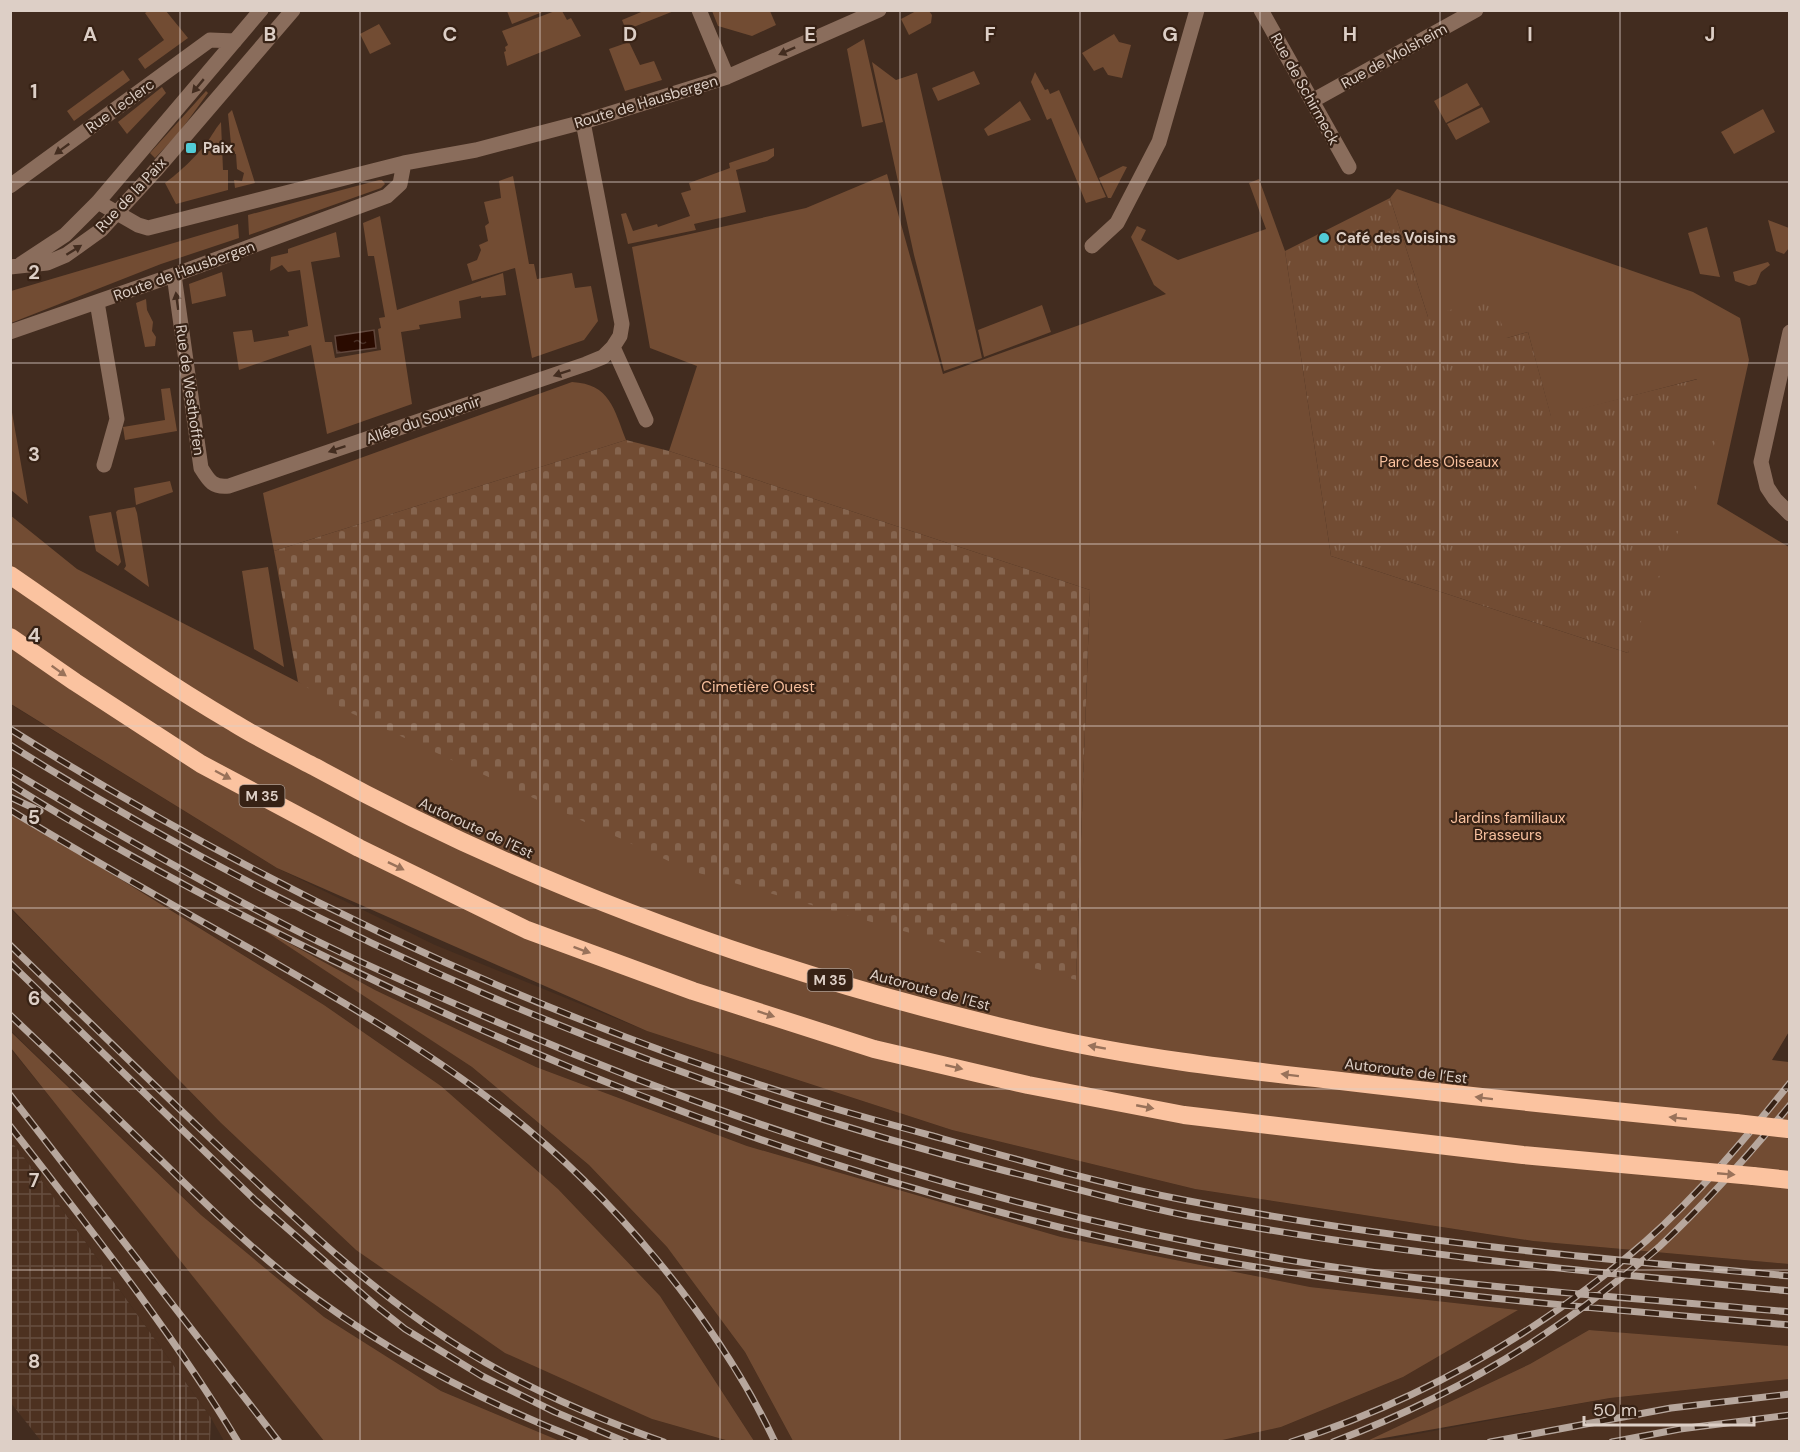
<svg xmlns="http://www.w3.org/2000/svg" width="1800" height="1452" font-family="'DM Sans',sans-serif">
<defs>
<pattern id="industrial-grid" width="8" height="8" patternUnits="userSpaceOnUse" patternTransform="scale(1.5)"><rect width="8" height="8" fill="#4d3120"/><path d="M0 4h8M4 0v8" fill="none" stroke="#664e3f"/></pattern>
<pattern id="cemetery-stones" width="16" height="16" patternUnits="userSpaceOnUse" patternTransform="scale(1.5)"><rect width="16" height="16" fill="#724c33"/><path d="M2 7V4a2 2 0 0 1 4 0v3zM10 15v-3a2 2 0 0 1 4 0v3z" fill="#86654f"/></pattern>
<pattern id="park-tufts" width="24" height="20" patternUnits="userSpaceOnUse" patternTransform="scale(1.5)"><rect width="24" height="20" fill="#724c33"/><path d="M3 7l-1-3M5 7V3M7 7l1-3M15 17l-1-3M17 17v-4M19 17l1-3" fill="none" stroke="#86654f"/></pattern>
<pattern id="water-ripples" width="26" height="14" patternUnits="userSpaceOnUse" patternTransform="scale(1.5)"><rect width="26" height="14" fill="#2a0b00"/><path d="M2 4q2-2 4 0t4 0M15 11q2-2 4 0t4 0" fill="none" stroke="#482e24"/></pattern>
</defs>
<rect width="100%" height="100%" fill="#422c1f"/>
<!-- built -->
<path fill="#4d3120" d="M10 704 277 868 435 945 647 1031 952 1130 1195 1189 1533 1241 1789 1264V1346L1589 1330 1530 1364 1367 1441H1218L1281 1427 1403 1377 1517 1310 1310 1287 1061 1237 747 1146 536 1067 375 990 266 930 472 1067 589 1165 667 1247 745 1352 793 1441H754L660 1296 558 1189 441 1086 324 1005 11 811Z
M10 908 221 1123 356 1250 652 1419 729 1441H560L441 1391 324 1317 201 1215 11 1031Z
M10 1048 124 1188 324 1441H224L211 1418 39 1177 11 1141Z
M1789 1379V1441L1374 1442 1610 1398Z"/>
<!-- industrial -->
<path fill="url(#industrial-grid)" d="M11 1141 39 1177 211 1418 210 1441H41L11 1403Z"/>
<!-- green -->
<path fill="#724c33" d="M646 10H674V11L626 30 622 20Z
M918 10 929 11 932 15 931 23 909 35 901 19Z
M148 11H166L188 38 145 69 138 59 164 40 145 13Z
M507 11H545L512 24Z
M555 11H562L567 20 571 18 581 36 507 66 504 52 506 51 505 47 508 45 502 31Z
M713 11H770L776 25 752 36 718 26 712 11Z
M379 24 391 44 370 54 360 34Z
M1114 34 1119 42 1131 45 1122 78 1108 75 1103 67 1094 71 1082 53Z
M864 39 883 122 862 127 847 49Z
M629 42 640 65 654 61 662 80 625 91 609 49Z
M872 62 896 80 917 73 982 358 944 371 914 255Z
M123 70 130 80 74 121 67 111Z
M974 71 980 84 938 101 932 88Z
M1035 72 1045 90 1048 89 1050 94 1059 90 1106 197 1086 203 1051 118 1047 120 1031 82Z
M1467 83 1480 105 1446 123 1434 101Z
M162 87 166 93 127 134 118 122Z
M206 91 208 93 178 134 155 158 150 153Z
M1020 101 1031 120 988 136 984 129Z
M1482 107 1490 122 1456 140 1447 124Z
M1763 109 1775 132 1734 154 1721 132Z
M232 110 255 183 235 188 234 180 242 181 244 173 237 169 236 154H232L228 114Z
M221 122 223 170H228V190L176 204 165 183C179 173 200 153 210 138 214 132 216 128 221 122Z
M774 148V156L767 161 736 170 746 212 694 224 696 230 628 244 621 214 626 213 633 231 657 224 658 227 690 216 681 193 691 190 689 183 730 168 729 163Z
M1123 166 1127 167 1111 198H1108L1099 178Z
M887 174 943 374 1166 294 1154 285 1131 237 1137 226 1146 230 1141 240 1178 260 1266 229 1249 183 1259 179 1285 251 1331 556 1628 653 1697 379 1551 417 1528 332 1507 338 1428 317 1390 198 1397 189 1693 292 1740 318 1749 360 1717 504 1789 547 1790 1030 1772 1060 1789 1062V1264L1533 1241 1195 1189 952 1130 647 1031 277 868 11 704 10 515 77 569 298 682 1076 980 1090 590 669 451 697 366 650 348 632 247 806 208Z
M513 176 529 264H534L537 279 572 273 575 288 591 286 598 321 584 340 532 358 515 268 472 281 467 264 477 260 481 250 479 245 488 241 485 226 489 223 484 202 501 198 499 181Z
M379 180H382L385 184 381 188 249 235 248 215Z
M380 216 397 310 503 273 506 295 481 298V296L459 301 461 318 419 325 420 329 401 332 412 404 327 434 311 345 239 370 233 332 252 330 254 342 289 336 288 331 308 326 300 270 288 272 282 265 270 271 271 257 288 253V249L336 232 340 257 311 262 325 342H332L335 358 381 350 378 329 381 328 379 318 385 317 374 256H368L363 223Z
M1768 220 1789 228V248L1784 254 1776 251Z
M238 224 239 238 161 264 11 323V291Z
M1707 227 1720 277 1700 274 1688 233Z
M1768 262 1770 265 1761 272 1756 284 1749 286 1735 281 1733 272Z
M222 272 226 296 192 304 189 284Z
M146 299 147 310 153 322 152 331 156 337 155 346 145 347 136 303Z
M1042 305 1051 332 984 357 978 330Z
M572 382C610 384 614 409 626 440L274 551 263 493Z
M170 388 177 431 125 440 123 427 165 420 161 389Z
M10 401 28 504 11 490Z
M170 481 173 492 136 505 134 488Z
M135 507 137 513 149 587 124 569 126 566 116 512 118 510Z
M111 512 121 562 118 566 96 551 89 516Z
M268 567 284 667 254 649 242 571Z
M10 811 324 1005 441 1086 558 1189 660 1296 754 1441H729L652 1419 505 1353 356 1250 221 1123 11 908Z
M256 925 375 990 536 1067 747 1146 1061 1237 1310 1287 1518 1310 1403 1377 1281 1427 1218 1441H793L745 1352 667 1247 589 1165 472 1067Z
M10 1031 201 1215 324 1317 441 1391 560 1441H324L11 1048Z
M1589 1330 1789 1346V1379L1610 1398 1367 1441 1530 1364Z"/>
<!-- cemetery -->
<path fill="url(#cemetery-stones)" d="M626 440 669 451 1090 590 1076 980 688 870 351 713 298 682 274 551Z"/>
<!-- park -->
<path fill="url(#park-tufts)" d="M1390 198 1428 317 1491 297 1507 338 1528 332 1551 416 1698 379 1719 433 1628 653 1331 556 1285 251Z"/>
<!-- water -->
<path fill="url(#water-ripples)" stroke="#60463b" stroke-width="1.5" d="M374 330 376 348 337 353 335 336Z"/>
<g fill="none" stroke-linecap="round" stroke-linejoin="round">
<!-- minor -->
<path stroke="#8a6d5c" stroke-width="15" d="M699 10 727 77
M1261 10 1349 167
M1312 101 1476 10
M583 122 622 324 620 336 613 347 646 420
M10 186 210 40 235 41
M98 202 138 225 148 228 404 163 476 150 583 122 727 77 879 10
M1092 246 1117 223 1159 142 1197 10
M21 264 65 235 98 202 261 10
M10 267 47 263 66 255 101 230 155 171 293 10
M174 275 201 468C209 481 213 488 229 486L586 364 603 357 613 347
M97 302 117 419 104 465
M10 332 174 275 387 196 400 184 404 163
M1790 332 1761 462 1767 487 1775 499 1790 514"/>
<!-- highway -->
<path stroke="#fbc3a0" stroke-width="18" d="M10 575C84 626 157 678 234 723 260 739 288 753 315 767 539 890 782 977 1031 1034 1130 1057 1231 1069 1332 1080 1466 1096 1601 1110 1736 1123
M10 637 75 682 201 764 359 848 527 930 693 991 874 1049 1028 1085 1184 1115 1523 1155 1698 1171
M1753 1176 1790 1180"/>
<!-- rail casing -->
<g stroke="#b7a79d" stroke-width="7">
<path id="rail" d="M10 729C263 888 538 1017 823 1105 859 1116 896 1126 933 1136 1018 1160 1102 1184 1189 1201 1387 1240 1589 1258 1790 1276
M10 745C318 938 654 1082 1006 1171 1067 1186 1128 1204 1189 1216 1388 1253 1589 1272 1790 1291
M10 770C105 827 200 882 299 932 360 963 425 991 488 1018 743 1129 1008 1212 1282 1259 1450 1287 1620 1296 1790 1312
M10 784C115 850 223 907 334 961 607 1095 899 1200 1198 1257 1393 1293 1592 1308 1790 1325
M10 797 40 811
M10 810C91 859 174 906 256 952 340 1000 424 1048 500 1107 609 1191 716 1317 775 1442
M10 945C84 1017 158 1089 232 1159 305 1228 377 1296 463 1349 525 1388 595 1418 664 1442
M10 963 256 1201 376 1306 405 1329 482 1376 555 1412 626 1442
M10 1015C61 1063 111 1112 161 1160 203 1201 246 1244 292 1280 381 1349 481 1402 586 1442
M10 1095 279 1442
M10 1126C90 1229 171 1330 238 1442
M1291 1442C1422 1400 1542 1331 1646 1241 1699 1194 1745 1139 1790 1083
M1333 1442C1431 1405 1521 1356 1603 1292 1622 1277 1642 1262 1660 1246 1707 1202 1749 1155 1790 1105
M1490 1442 1671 1408 1790 1394
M1612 1442 1680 1429 1790 1415"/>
</g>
<!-- rail -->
<use href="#rail" stroke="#372215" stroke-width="4.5" stroke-dasharray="14" stroke-linecap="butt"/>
<!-- highway-bridge -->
<path stroke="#fbc3a0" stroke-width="18" d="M1736 1123 1788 1129
M1698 1171 1753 1176"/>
</g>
<!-- one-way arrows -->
<defs><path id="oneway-solid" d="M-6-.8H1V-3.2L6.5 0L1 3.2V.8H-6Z" transform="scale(1.5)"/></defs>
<g fill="#432d20">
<use href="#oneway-solid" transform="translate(787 51) rotate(156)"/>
<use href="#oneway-solid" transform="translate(198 86) rotate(130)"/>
<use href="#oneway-solid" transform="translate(62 149) rotate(144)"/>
<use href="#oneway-solid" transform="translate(74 250) rotate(-32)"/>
<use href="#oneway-solid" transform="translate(177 301) rotate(-98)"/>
<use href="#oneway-solid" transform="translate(562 373) rotate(161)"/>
<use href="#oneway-solid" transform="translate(337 449) rotate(161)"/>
</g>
<g fill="#99725a">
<use href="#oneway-solid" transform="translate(59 671) rotate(35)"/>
<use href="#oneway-solid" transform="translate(223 775) rotate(28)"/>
<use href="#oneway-solid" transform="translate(396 866) rotate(26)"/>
<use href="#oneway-solid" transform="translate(582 950) rotate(20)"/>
<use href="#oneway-solid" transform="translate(766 1014) rotate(18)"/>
<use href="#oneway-solid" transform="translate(1097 1047) rotate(-170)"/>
<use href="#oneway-solid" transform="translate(954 1067) rotate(13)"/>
<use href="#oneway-solid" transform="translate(1290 1075) rotate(-173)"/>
<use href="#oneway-solid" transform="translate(1484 1098) rotate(-173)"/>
<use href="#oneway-solid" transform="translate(1145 1107) rotate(11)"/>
<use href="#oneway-solid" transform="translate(1678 1118) rotate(-174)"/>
<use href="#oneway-solid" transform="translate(1726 1174) rotate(5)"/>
</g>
<!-- grid -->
<path fill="none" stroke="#ddcfc6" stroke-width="1.5" stroke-opacity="0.55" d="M180 10V1442M360 10V1442M540 10V1442M720 10V1442M900 10V1442M1080 10V1442M1260 10V1442M1440 10V1442M1620 10V1442M10 182H1790M10 363H1790M10 544H1790M10 726H1790M10 908H1790M10 1089H1790M10 1270H1790"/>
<!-- markers -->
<g fill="#52ccd6" stroke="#372215" stroke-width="2">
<rect x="185" y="142" width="12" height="12" rx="3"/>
<circle cx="1324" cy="238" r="6"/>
</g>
<g text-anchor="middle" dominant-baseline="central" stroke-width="4.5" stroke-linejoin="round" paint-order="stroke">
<!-- shield labels -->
<g fill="#372215" stroke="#ab9b91" stroke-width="1.5">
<rect x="239.5" y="785" width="45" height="22" rx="4.5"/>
<rect x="807.5" y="969" width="45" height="22" rx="4.5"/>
</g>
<g font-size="14" font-weight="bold" fill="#ddcfc6">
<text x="262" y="796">M 35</text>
<text x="830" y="980">M 35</text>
</g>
<!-- street labels -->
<g font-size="15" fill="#ddcfc6" stroke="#372215">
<text transform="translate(1394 56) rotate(-29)">Rue de Molsheim</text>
<text transform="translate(1305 89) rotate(61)">Rue de Schirmeck</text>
<text transform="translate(646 102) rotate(-17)">Route de Hausbergen</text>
<text transform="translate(120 106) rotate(-36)">Rue Leclerc</text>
<text transform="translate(131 195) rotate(-47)">Rue de la Paix</text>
<text transform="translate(184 271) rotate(-20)">Route de Hausbergen</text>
<text transform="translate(190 390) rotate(82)">Rue de Westhoffen</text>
<text transform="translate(423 420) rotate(-19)">Allée du Souvenir</text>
<text transform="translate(476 828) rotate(25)">Autoroute de l’Est</text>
<text transform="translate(930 990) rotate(15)">Autoroute de l’Est</text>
<text transform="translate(1406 1071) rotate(7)">Autoroute de l’Est</text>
</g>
<!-- poi labels -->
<g font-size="15" font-weight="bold" fill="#ddcfc6" stroke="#372215" text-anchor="start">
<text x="203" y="148">Paix</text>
<text x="1336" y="238">Café des Voisins</text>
</g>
<!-- park labels -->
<g font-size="15" fill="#f8c09e" stroke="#372215">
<text x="1439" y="462">Parc des Oiseaux</text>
<text x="758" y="687">Cimetière Ouest</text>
<text x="1508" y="818">Jardins familiaux<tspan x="1508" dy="17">Brasseurs</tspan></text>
</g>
</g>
<g font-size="20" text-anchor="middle" font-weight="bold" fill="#ddcfc6" stroke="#372215" stroke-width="4.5" stroke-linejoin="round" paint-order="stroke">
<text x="90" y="41">A</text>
<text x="270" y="41">B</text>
<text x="450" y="41">C</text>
<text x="630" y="41">D</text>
<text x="810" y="41">E</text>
<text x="990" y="41">F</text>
<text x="1170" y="41">G</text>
<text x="1350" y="41">H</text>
<text x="1530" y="41">I</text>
<text x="1710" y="41">J</text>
<text x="34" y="98">1</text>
<text x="34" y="279">2</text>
<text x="34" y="461">3</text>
<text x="34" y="642">4</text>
<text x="34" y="824">5</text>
<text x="34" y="1005">6</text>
<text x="34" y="1187">7</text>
<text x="34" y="1368">8</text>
</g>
<!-- border -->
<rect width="1800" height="1452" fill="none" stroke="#ddcfc6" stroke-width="24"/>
<!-- scale -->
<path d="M1584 1416v9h170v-9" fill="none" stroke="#ddcfc6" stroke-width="3"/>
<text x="1593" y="1416" font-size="18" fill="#ddcfc6" stroke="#372215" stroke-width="4.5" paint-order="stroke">50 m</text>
</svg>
